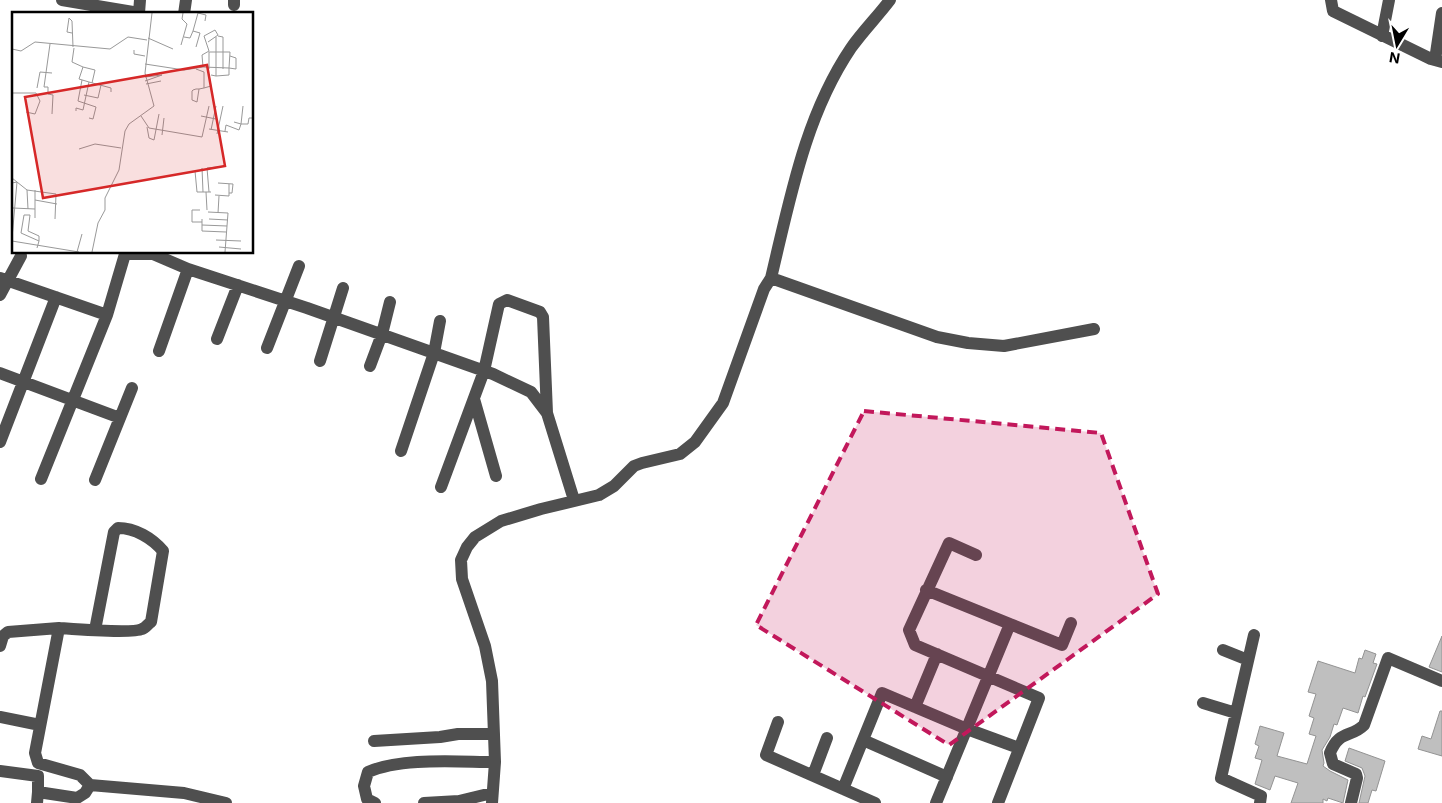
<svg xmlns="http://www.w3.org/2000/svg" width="1442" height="803" font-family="Inter,sans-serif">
<rect width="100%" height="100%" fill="#fff"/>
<!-- building -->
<path fill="#bfbfbf" stroke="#939393" d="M1442 636V672L1429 667Z
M1365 650 1376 654 1373 663 1377 664 1365 697 1363 696 1358 713 1343 708 1337 725 1334 724 1330 737 1322 750 1324 763 1323 766 1330 771 1348 780 1343 803 1328 798 1327 801 1323 799V803H1291L1298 783 1275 776 1270 790 1255 784 1262 760 1255 758 1259 746 1255 744 1260 726 1284 733 1277 756 1307 764 1316 736 1309 734 1314 718 1309 716 1316 694 1308 692 1318 661 1355 673 1359 658 1362 659Z
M1440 711H1442V756L1418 749 1422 736 1431 739Z
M1349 748 1385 761 1376 791 1372 790 1368 803H1359L1365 776 1362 768 1345 761Z"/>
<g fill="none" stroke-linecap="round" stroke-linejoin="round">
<!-- minor -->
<path stroke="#4f4f4f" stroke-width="12" d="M62 0 139 13 140 0
M1331 0 1333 11 1431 59 1442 62
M234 5V0
M184 14 186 0
M1382 36 1389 0
M1435 60 1442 13
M0 278 107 315
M771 278 937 337 968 343 1004 346 1094 329
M0 295 21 256
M217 339 238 285
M267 348 299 266
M159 351 188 269
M320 361 343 288
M370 366 382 334 390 302
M0 373 120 418
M474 399 496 476
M0 442 56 297
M401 451 434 353 440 321
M41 479 107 315 125 254H153L188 269 307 308 493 374 531 392 547 413 574 500
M95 480 132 388
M441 487 484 371 499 304 507 300 540 312 543 317 547 413
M976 555 949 543 909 630 915 645 1039 698 998 803
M926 590 1010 624
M1254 635 1221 778 1261 796 1260 803
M0 646 3 636 8 632 59 628
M1223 650 1248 660
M1203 703 1236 713
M915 707 937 654
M0 717 40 725
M778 722 766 755 875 803
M863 740 947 777
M374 741 440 737 458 734H493
M0 771 38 776V792
M813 775 827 738
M90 785 80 775 38 763 35 753 59 628C73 629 132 634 142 629 145 628 148 624 151 622L163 551C152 538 135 528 118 528L114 532 95 630
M843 789 882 693 967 729 1019 748
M37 803 38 792 77 798 85 793 90 785 184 793 226 803
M375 803 367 799 364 786 368 772C401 757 459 762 495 762
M424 803 459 801 492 793
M492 803 495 762 492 681 485 646 462 579 461 560 467 547 475 537 501 521 541 509 599 495 614 486 634 466 642 463 680 454 695 442 723 403 764 289 771 278C790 199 805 116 851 48 863 31 878 16 890 0
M936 803 1010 624 1062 645 1071 623
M1351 803 1357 778 1356 774 1333 764 1330 753C1339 730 1351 738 1364 725L1388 658 1442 681"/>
</g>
<!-- marked area -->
<path fill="#c2185b" fill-opacity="0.2" stroke="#c2185b" stroke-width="4" stroke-dasharray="10 6" stroke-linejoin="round" d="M864 411 1101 433 1158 594 949 745 756 625Z"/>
<!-- overview -->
<g transform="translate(12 12)">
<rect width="241" height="241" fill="#fff"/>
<path fill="none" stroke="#999" stroke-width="1" d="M181 19 186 1 194 3 193 9M60 21 55 20 57 6 60 9 61 35M206 24 211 25V57M172 25 178 26 181 19 188 21 184 35M136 26 161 37M38 32 32 75H36V82L41 83 40 102M169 33 175 12 170 7 171 1M62 36 60 50 71 55 67 67 77 70 71 98 64 96V99M0 37 9 39 23 30 98 37 116 25 135 28M122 38V42L133 44M133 52 172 58 191 55 190 43 197 39 192 24 203 18 206 23 196 30M71 55 83 58 80 71M191 55 217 56V63L204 64M184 57 192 60V76L187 77H184L181 78 180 79V88L185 90 187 77M197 57V40H218L217 56 224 57V46L218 44M199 63 204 64V25M133 65 150 63 133 69M70 68 66 89 84 95 81 107 77 106M77 70 99 76V80M134 72 149 69M25 76 28 60 40 61M192 76 199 74 197 63M0 81H24L28 89 23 102 14 100M72 83 86 86 89 73M129 104 137 116 190 125 197 94M189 104 204 107M222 110 229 112 231 94M135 115 137 126 142 128 147 102M197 117 216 120M199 118 204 94M213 119 214 113 227 118 229 112H236L237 106H240M205 122 211 94M150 123 152 106M67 137 83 132 109 136M190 156 191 180M183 159 185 180H199M0 166 15 178 44 182 43 207M0 171 5 170 0 226M206 171 221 172 220 181H217M15 178 16 197M23 178V206M194 180 195 198M197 180 195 156 205 155M203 183 217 184V172M23 188 45 192M1 196 23 197M188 198H180V210H190M196 200 216 201 213 240M206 201 207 184M190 207V219L214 220M197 207 216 208M190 213 215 214M204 228 229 229M0 229 67 240M207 235 229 237M25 236 27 229 9 221 12 203H18L16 219 27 224V229M65 240 70 222M80 240 86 211 93 198V186L107 158 113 119 117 112 142 94 133 61 140 1"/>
<path fill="#d62828" fill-opacity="0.15" stroke="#d62828" stroke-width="2.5" d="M195 53 213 154 31 186 13 85Z"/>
<rect width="241" height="241" fill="none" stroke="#000" stroke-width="2.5"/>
</g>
<!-- north arrow -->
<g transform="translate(1397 45) rotate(190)" stroke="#ffffff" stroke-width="4" paint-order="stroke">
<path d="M0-4L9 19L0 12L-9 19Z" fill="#000000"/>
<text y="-8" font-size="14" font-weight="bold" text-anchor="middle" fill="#000000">N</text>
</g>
</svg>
